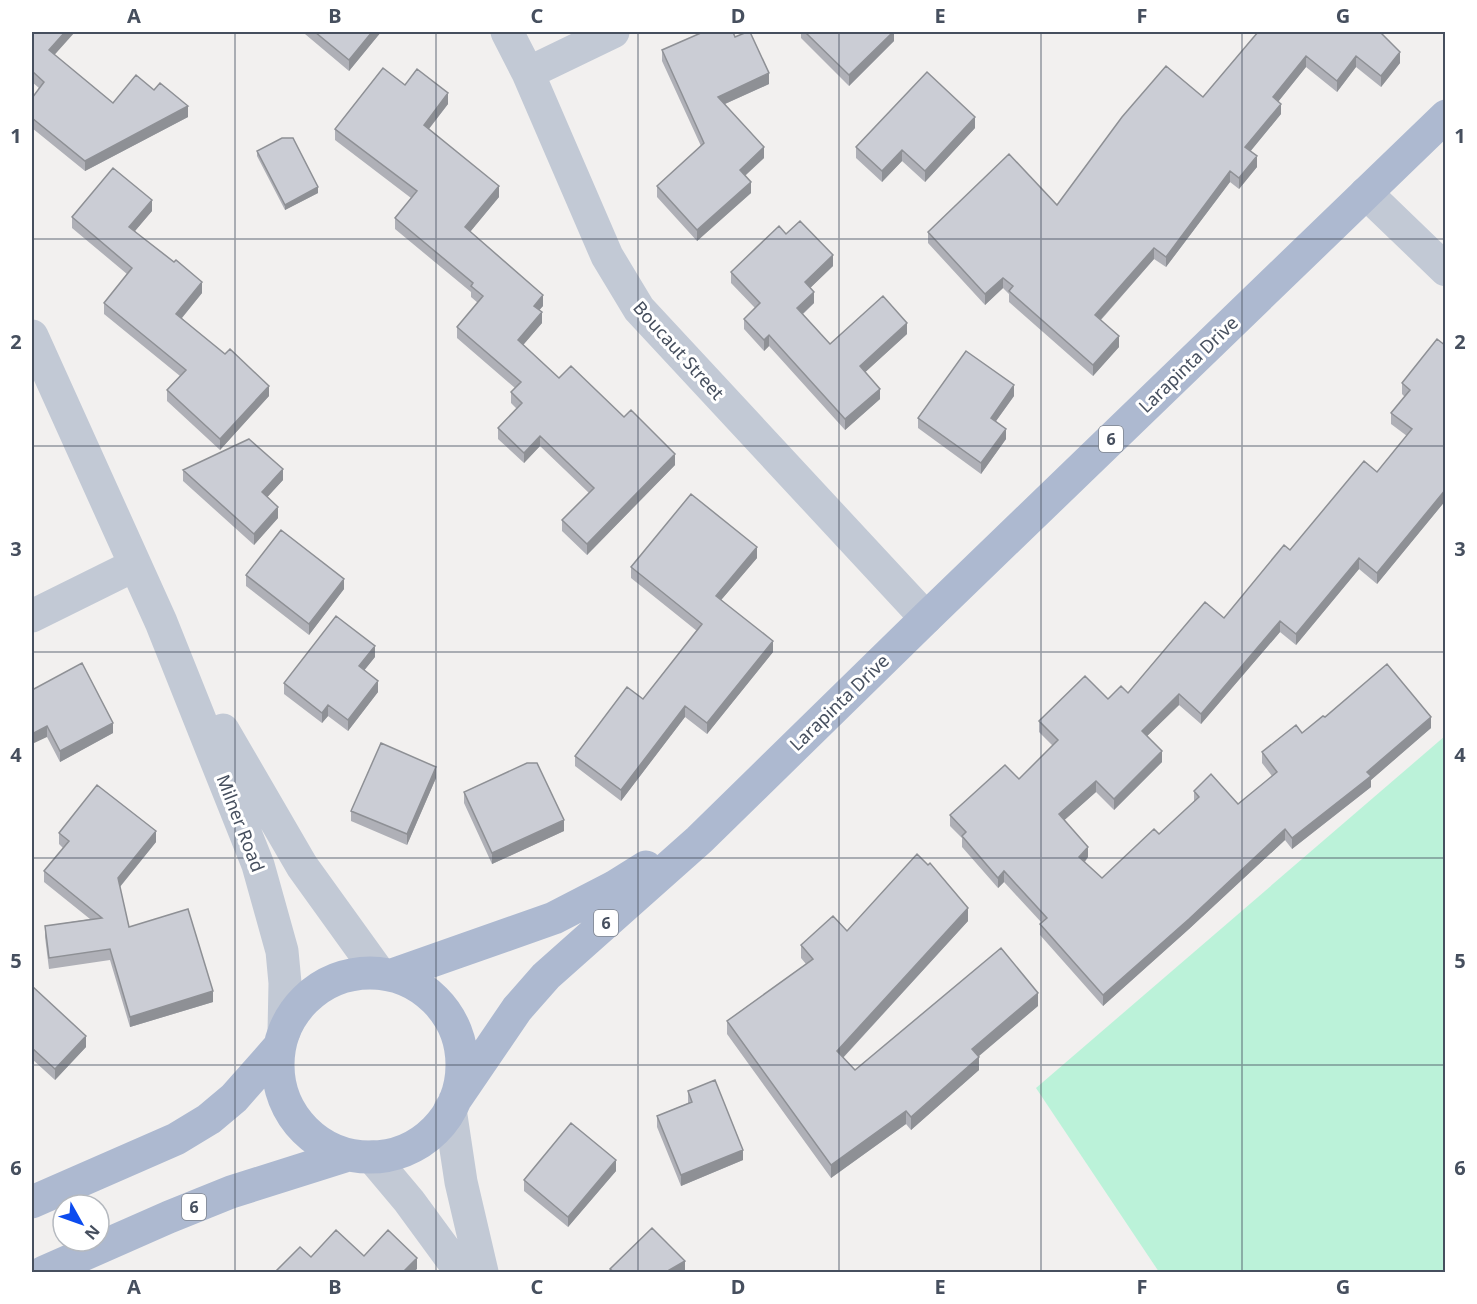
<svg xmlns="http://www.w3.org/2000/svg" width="1477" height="1304" font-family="'Noto Sans',sans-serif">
<rect width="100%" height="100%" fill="#f2f0ef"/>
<!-- green -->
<path fill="#bbf2d9" d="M1445 736V1272H1159L1036 1088Z"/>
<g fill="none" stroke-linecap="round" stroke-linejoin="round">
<!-- street -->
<path stroke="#c2c9d5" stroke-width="33" d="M507 32 528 73 607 256 639 309 926 618
M528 73 613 32
M1366 193 1446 270
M32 336 161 622 258 865 282 951 285 983 284 1032
M32 616 135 565
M223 730 302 866 379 973
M450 1109 461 1182 482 1272
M372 1157 409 1201 461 1272"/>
<!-- primary -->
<path stroke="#adb9d0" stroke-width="33" d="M278 1065a92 92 0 1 1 184 0a92 92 0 1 1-184 0Z
M392 975 554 918 614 887 646 867
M455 1100 517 1009 546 976 699 840 926 618 1446 116
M32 1202 176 1139 209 1119 234 1098 279 1047
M44 1272 169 1217 231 1192 348 1155"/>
</g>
<!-- wall -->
<path fill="#afb0b7" d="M32 32 55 55 113 103 188 117 85 171 32 128V98L39 88 32 82Z
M305 32H381L349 71 305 34Z
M801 32H894V41L849 86 801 38Z
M1253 32H1380L1400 63 1381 87 1356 67 1337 92 1306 67 1278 102 1281 114 1250 151 1257 167 1239 189 1230 182 1166 267 1154 259 1101 320 1119 347 1093 376 1009 302V294L1003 288 985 305 928 243V232L1057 205 1203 97 1256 35Z
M735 37 769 84 725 104 764 158 745 176 751 193 697 241 657 197V186L701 146 662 61V50Z
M405 85 448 104 429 129 499 197 470 232 543 306 539 310 542 323 523 345 559 378 675 465 587 555 562 531V520L589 493 540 446 524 463 498 439V428L517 409 511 403V392L515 388 457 338V327L478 303 471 297V292L395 229V218L411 198 335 140V129Z
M975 128 925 182 902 161 882 182 856 158V147Z
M257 151 318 193 285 210 257 156Z
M152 211 135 231 202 293 182 318 269 396 220 450 167 401V390L180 376 104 314V303L127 274 72 228V217Z
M786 234 833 266 810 288 814 303 803 314 830 344 907 334 865 372 880 399 845 430 769 346 764 351 744 329V319L755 308 731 283V272Z
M1446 346V500L1377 584 1359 569 1296 645 1280 632 1201 724 1179 705 1147 736 1162 762 1114 810 1096 792 1064 820 1088 857 1085 862 1102 878 1159 834 1194 802V791L1238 804 1272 776 1262 763V752L1302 733 1325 717 1431 728 1371 780V787L1292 849 1285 840 1189 929 1103 1006 1040 935V924L1041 922 1004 882 998 888 962 847V838L950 826V815L1019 779 1053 746 1039 732V721L1128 693 1224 618 1290 550 1377 472 1407 436 1391 424V413L1405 397 1402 394V383Z
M1014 396 996 421 1006 439 981 474 918 428V418Z
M183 470 283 480 267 497 278 518 254 545 183 481Z
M757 558 721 600 773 652 707 734 685 717 621 801 575 766V756L643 699 697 631 631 578V567Z
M246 575 344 589 309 635 246 586Z
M1446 619V633L1444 631V620Z
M375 657 364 670 378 692 348 731 328 716 322 723 284 694V683Z
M32 690 113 733 60 762 47 737Z
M436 778 407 845 351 821V811Z
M464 792 564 831 492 864 464 803Z
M59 833 156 842 120 887 129 927 213 1002 130 1027 110 960 49 969 45 937V926L90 919 44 882V871L63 848 59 844Z
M968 921 843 1058 855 1070 1038 1006 978 1056 979 1070 911 1130 906 1124 831 1178 727 1034V1021L806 964 801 958V945L847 931Z
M32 986 86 1047 55 1080 32 1059Z
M688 1091 743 1160 681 1186 657 1127V1116L688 1103Z
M616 1171 568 1227 524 1191V1180Z"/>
<!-- shaded-wall -->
<path fill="#8e9095" d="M65 32H75L49 61V50Z
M372 32H381L349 71V60Z
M893 32H894V41L849 86V75Z
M1400 52V63L1381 87V76Z
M1306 56V67L1273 108V97Z
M1356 56V67L1337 92V81Z
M769 73V84L718 107V97Z
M448 93V104L424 135V125Z
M1281 104V114L1245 158V147Z
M188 106V117L85 171V161Z
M975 117V128L925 182V171Z
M764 147V158L740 180V170Z
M902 150V161L882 182V171Z
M1257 156V167L1239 189V178Z
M1230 171V182L1166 267V257Z
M751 182V193L697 241V230Z
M499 186V197L465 238V227Z
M318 187V193L285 210V205Z
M152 200V211L129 238V227Z
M1154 248V259L1095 326V315Z
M833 255V266L805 293V282Z
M1003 278V288L985 305V294Z
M202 282V293L176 325V314Z
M814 292V303L797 319V308Z
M543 295V306L534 316V306Z
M542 312V323L518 351V340Z
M907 323V334L860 377V366Z
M769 335V346L764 351V340Z
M1119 336V347L1093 376V365Z
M1014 385V396L991 428V418Z
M269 386V396L220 450V439Z
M880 389V399L845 430V419Z
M1006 429V439L981 474V463Z
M540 436V446L524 463V453Z
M675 454V465L587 555V544Z
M283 469V480L262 503V492Z
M1446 489V500L1377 584V573Z
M278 507V518L254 545V534Z
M757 547V558L716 606V596Z
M1359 558V569L1296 645V634Z
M344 579V589L309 635V624Z
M1280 621V632L1201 724V714Z
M773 641V652L707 734V723Z
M375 646V657L359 677V666Z
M378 681V692L348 731V720Z
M1179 694V705L1142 741V731Z
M328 705V716L322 723V713Z
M685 706V717L621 801V790Z
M1431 717V728L1371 780V787L1292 849V838L1367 772Z
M113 723V733L60 762V751Z
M47 726V737L32 744V734Z
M1162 751V762L1114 810V799Z
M436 767V778L407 845V834Z
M1096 781V792L1059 825V814Z
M564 820V831L492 864V853Z
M1285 829V840L1189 929 1103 1006V995Z
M156 831V842L118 889V878Z
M1088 847V857L1079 868V857Z
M1004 871V882L998 888V878Z
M968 908V921L837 1064V1051Z
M213 991V1002L130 1027V1017Z
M1038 993V1006L972 1062V1049Z
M86 1036V1047L55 1080V1069Z
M979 1057V1070L911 1130V1117Z
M906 1111V1124L831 1178V1165Z
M743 1150V1160L681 1186V1175Z
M616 1160V1171L568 1227V1217Z
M417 1258V1269L414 1272H403Z
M685 1261V1272H666Z"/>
<!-- building -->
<path fill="#cbcdd5" stroke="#8e9095" stroke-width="1.5" d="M32 32H65L49 50 113 103 136 75 154 90 160 83 188 106 85 161 32 118V98L44 82 32 71Z
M315 32H372L349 60Z
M703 32H733L735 37 747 32H750L769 73 718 97 764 147 740 170 751 182 697 230 657 186 704 143 662 50Z
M805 32H893L849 75Z
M1258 32H1380L1400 52 1381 76 1356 56 1337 81 1306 56 1273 97 1281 104 1245 147 1257 156 1239 178 1230 171 1166 257 1154 248 1095 315 1119 336 1093 365 1009 291 1013 286 1003 278 985 294 928 232 1009 154 1057 205 1122 117 1166 66 1203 97Z
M383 68 405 85 417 69 448 93 424 125 499 186 465 227 543 295 534 306 542 312 518 340 559 378 571 366 624 417 631 410 675 454 587 544 562 520 594 488 540 436 524 453 498 428 522 403 511 392 521 382 457 327 483 296 471 286 473 283 395 218 417 191 335 129Z
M927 72 975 117 925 171 902 150 882 171 856 147Z
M282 138H293L318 187 285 205 257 151Z
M113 168 152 200 129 227 174 262 176 260 202 282 176 314 225 354 230 349 269 386 220 439 167 390 186 370 104 303 132 268 72 217Z
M800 221 833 255 805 282 814 292 797 308 830 344 883 296 907 323 860 366 880 389 845 419 769 335 764 340 744 319 760 303 731 272 779 226 786 234Z
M1437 339 1446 346V489L1377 573 1359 558 1296 634 1280 621 1201 714 1179 694 1142 731 1162 751 1114 799 1096 781 1059 814 1088 847 1079 857 1102 878 1154 829 1159 834 1199 797 1194 791 1211 774 1238 804 1277 772 1262 752 1296 725 1302 733 1323 716 1325 717 1387 664 1431 717 1367 772 1371 776 1292 838 1285 829 1189 919 1103 995 1040 924 1047 918 1004 871 998 878 962 836 966 832 950 815 1005 765 1019 779 1058 740 1039 721 1085 676 1108 699 1121 686 1128 693 1205 602 1224 618 1284 545 1290 550 1364 461 1377 472 1412 429 1391 413 1410 390 1402 383Z
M966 351 1014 385 991 418 1006 429 981 463 918 418Z
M249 439 283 469 262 492 278 507 254 534 183 470Z
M691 494 757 547 716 596 773 641 707 723 685 706 621 790 575 756 627 687 643 699 702 624 631 567Z
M281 530 344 579 309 624 246 575Z
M336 616 375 646 359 666 378 681 348 720 328 705 322 713 284 683Z
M82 663 113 723 60 751 47 726 32 734V690Z
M381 743 436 767 407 834 351 811Z
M527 763H537L564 820 492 853 464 792Z
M97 785 156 831 118 878 129 927 188 909 213 991 130 1017 110 949 49 958 45 926 102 918 44 871 69 841 59 833Z
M917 854 928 865 930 863 968 908 837 1051 855 1070 1001 948 1038 993 972 1049 979 1057 911 1117 906 1111 831 1165 727 1021 813 959 801 945 833 916 847 931Z
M32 986 86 1036 55 1069 32 1048Z
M715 1080 743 1150 681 1175 657 1116 692 1102 688 1091Z
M571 1123 616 1160 568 1217 524 1180Z
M652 1228 685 1261 666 1272H614L610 1269Z
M336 1230 364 1256 388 1230 417 1258 403 1272H275L300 1247 311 1257Z"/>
<!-- grid -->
<path fill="none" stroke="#464f5e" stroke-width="1.5" stroke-opacity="0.55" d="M235 32V1272M436 32V1272M638 32V1272M839 32V1272M1041 32V1272M1242 32V1272M32 239H1446M32 446H1446M32 652H1446M32 858H1446M32 1065H1446"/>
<g text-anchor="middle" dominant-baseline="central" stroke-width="6" stroke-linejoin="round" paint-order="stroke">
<!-- shield labels -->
<g fill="#fff" stroke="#7e848e" stroke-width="1.5">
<rect x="1099" y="426" width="24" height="26" rx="4.5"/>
<rect x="594" y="910" width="24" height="26" rx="4.5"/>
<rect x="182" y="1194" width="24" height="26" rx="4.5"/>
</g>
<g font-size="16" font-weight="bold" fill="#464f5e">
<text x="1111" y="439">6</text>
<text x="606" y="923">6</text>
<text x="194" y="1207">6</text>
</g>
<!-- street labels -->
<g font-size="18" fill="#464f5e" stroke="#fff">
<text transform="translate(679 350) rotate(48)">Boucaut Street</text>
<text transform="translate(1188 364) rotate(-44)">Larapinta Drive</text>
<text transform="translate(839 702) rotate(-44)">Larapinta Drive</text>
<text transform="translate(241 823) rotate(69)">Milner Road</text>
</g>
</g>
<!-- border -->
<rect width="1477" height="1304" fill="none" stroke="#ffffff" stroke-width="66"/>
<!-- north arrow -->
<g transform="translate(81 1223) rotate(130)"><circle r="28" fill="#ffffff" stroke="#b5b9bf" stroke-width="1.5"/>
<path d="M0-4.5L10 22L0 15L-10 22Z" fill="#0c4bef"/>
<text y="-9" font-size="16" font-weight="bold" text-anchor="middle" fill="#464f5e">N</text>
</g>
<rect x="33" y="33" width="1411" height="1238" fill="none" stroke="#464f5e" stroke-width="2"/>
<g font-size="20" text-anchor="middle" font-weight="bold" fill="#464f5e">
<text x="134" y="23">A</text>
<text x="335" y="23">B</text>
<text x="537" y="23">C</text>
<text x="738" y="23">D</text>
<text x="940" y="23">E</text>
<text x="1142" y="23">F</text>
<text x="1343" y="23">G</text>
<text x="16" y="143">1</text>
<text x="1460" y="143">1</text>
<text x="16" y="349">2</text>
<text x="1460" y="349">2</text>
<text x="16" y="556">3</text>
<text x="1460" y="556">3</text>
<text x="16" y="762">4</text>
<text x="1460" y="762">4</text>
<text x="16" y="968">5</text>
<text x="1460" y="968">5</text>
<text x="16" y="1175">6</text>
<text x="1460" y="1175">6</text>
<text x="134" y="1294">A</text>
<text x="335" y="1294">B</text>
<text x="537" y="1294">C</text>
<text x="738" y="1294">D</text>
<text x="940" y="1294">E</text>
<text x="1142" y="1294">F</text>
<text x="1343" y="1294">G</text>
</g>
</svg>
